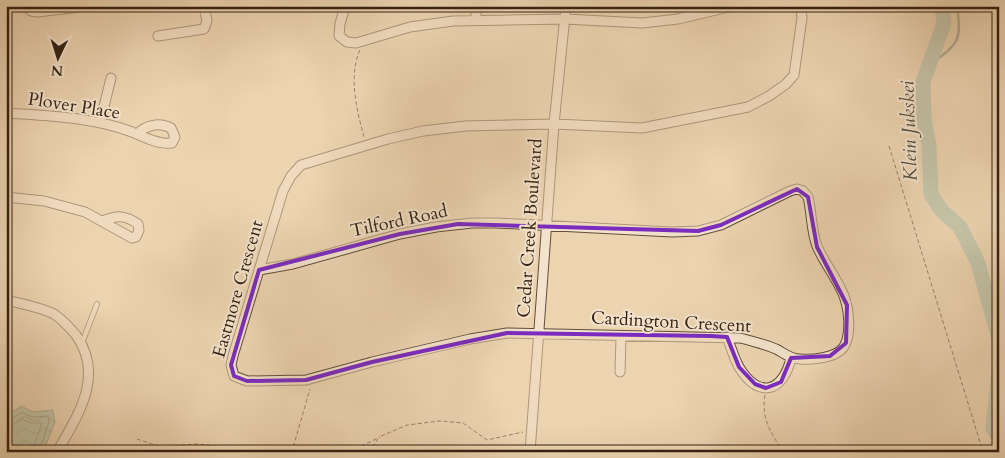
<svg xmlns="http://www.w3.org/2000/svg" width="1005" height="458" font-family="Cardo,serif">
<defs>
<pattern id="water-waves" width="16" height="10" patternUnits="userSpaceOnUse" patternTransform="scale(1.25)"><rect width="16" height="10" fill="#9ab9a6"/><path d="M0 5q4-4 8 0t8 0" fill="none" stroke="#7e9686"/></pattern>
</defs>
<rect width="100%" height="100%" fill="#ecd4b1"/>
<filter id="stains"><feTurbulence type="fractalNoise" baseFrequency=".004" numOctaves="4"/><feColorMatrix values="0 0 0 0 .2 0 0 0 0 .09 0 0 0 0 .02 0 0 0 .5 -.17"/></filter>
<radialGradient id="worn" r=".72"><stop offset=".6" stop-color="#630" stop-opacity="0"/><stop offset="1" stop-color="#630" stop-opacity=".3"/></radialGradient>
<!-- water -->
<path fill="url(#water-waves)" stroke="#717c6b" d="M21 406 33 412 53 410 55 422 43 452H6V417Z"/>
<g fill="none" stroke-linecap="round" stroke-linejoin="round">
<!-- shore -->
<path stroke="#676d5c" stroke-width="1" d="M6 420H10L22 412 32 417 48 416 49 422 39 452
M6 426 13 425 22 419 31 423H41V426L32 452"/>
<!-- stream -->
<path stroke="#717c6b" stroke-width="2.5" d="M929 65C958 44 962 43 957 6"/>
<!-- river -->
<path stroke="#9ab9a6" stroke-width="15" d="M942 6 944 23 923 82 924 119 929 146 931 194 941 210 960 227 978 263 999 339V359
M999 370 993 428 999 437"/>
<!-- service casing -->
<g stroke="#624e3a" stroke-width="6">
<path id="service" d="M82 343 97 304"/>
</g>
<!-- minor casing -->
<g stroke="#624e3a" stroke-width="11">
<path id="minor" d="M26 6 31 11 37 12 88 6
M345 6 340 24 339 36 347 42 356 43 410 27 453 21 565 19 642 23 678 19 733 6
M476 6V20
M158 36 204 29 207 21 204 6
M6 113C48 116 92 117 132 132 143 137 160 145 172 143L175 137 171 128C159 122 146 125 137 134
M100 123 111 78
M6 197 44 201 85 212 132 238 136 237 139 230 138 224C125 215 117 215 103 221
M259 270 293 264 400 234 436 227 472 223H496L672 232 698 231 721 225 790 191 797 189 803 191 808 197C812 213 811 231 817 246 824 263 837 278 844 296 849 309 852 336 843 348 835 358 812 360 800 359 790 359 784 353 776 349 764 344 752 341 740 338L507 333 470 339 372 362 306 380 247 381 234 376 231 365 233 356 283 191 291 176 301 165 388 139 423 131 466 126 554 124 642 128 748 107 769 96 786 84 794 75 802 18 801 6
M6 300C22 304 40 307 54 314 63 320 69 327 76 335 105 376 78 415 57 452
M727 337C731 347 734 358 739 367 758 399 783 393 791 358
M620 372 621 337
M530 452 554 124 566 6"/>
</g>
<!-- path -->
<path stroke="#342113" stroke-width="1" stroke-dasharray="4 2.5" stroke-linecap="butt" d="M360 50C348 76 357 111 364 137
M889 146 983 452
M765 395C761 420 771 432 783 452
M381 436 407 425 440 421 463 423 487 440 523 432
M137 439 161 447 197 444 260 451 293 448 352 451 380 437
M296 452 293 448 310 389
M368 452 378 439"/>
<!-- service -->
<use href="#service" stroke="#f3e3cc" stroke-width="4.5"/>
<!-- minor -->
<use href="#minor" stroke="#f3e3cc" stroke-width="9"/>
</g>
<!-- marked area -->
<path d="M0 0H1005V458H0ZM797 189 808 197 817 247 847 305 846 343 830 356 791 358 781 382 766 388 755 384 739 367 727 337 711 336 507 333 372 362 306 380 247 381 234 376 231 365 259 270 400 234 458 224 698 231 721 225Z" fill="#ecd4b1" fill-opacity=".55" fill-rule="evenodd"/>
<path fill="none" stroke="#7b2cbf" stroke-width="4" stroke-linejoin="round" d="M797 189 808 197 817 247 847 305 846 343 830 356 791 358 781 382 766 388 755 384 739 367 727 337 711 336 507 333 372 362 306 380 247 381 234 376 231 365 259 270 400 234 458 224 698 231 721 225Z"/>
<g text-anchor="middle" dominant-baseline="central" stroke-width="4" stroke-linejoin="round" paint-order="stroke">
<!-- street labels -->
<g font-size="18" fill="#342113" stroke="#f3e3cc">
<text transform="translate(74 106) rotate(9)">Plover Place</text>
<text transform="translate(399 221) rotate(-12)">Tilford Road</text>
<text transform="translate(530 228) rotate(-86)">Cedar Creek Boulevard</text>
<text transform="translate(238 289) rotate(-74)">Eastmore Crescent</text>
<text transform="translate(671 322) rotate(3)">Cardington Crescent</text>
</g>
<!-- water labels -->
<g font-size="19" font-style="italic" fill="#534f3f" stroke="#f3e3cc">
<text transform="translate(909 131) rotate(-92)">Klein Jukskei</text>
</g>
</g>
<!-- margin -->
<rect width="1005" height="458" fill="none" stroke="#ecd4b1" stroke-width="25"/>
<rect x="8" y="8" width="990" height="443" fill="none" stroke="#342113" stroke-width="2.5"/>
<rect x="12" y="12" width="980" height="433" fill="none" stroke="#342113"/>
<!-- north arrow -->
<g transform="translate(58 58) rotate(184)" stroke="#f3e3cc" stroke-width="4" paint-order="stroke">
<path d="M0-4L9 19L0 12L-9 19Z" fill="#342113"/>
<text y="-8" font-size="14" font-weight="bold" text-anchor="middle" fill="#342113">N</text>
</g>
<rect width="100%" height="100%" filter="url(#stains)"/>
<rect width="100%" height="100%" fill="url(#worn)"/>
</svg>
